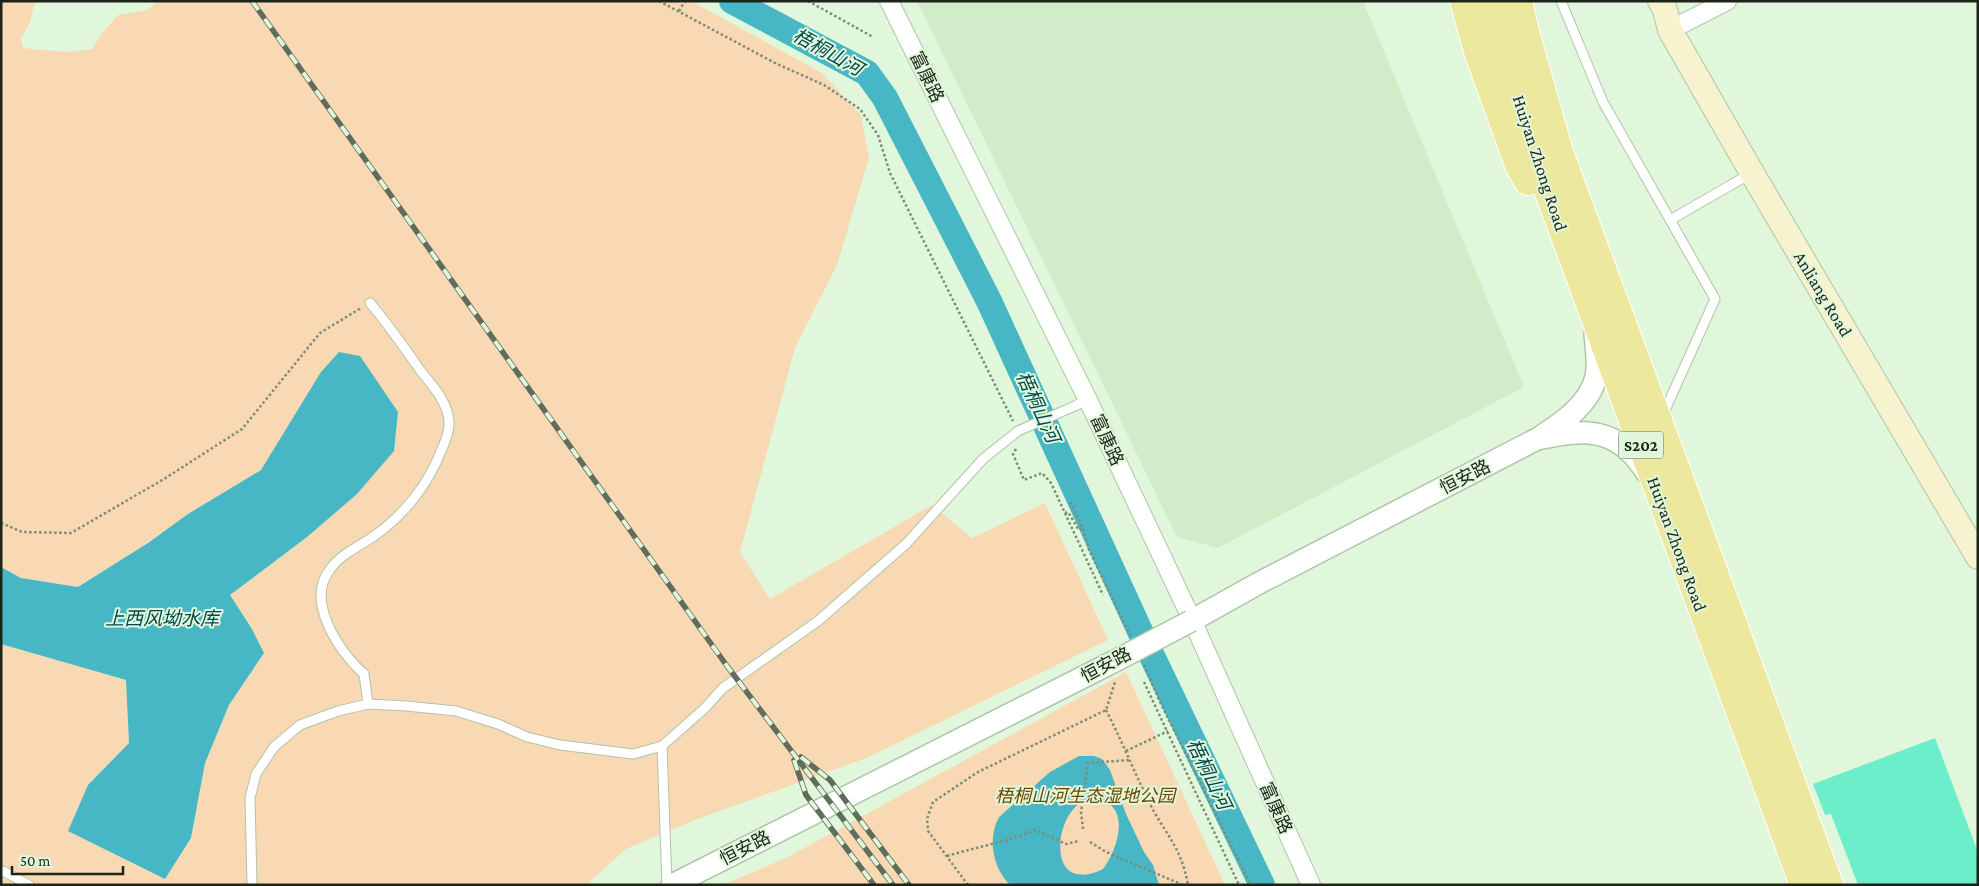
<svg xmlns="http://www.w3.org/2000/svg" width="1979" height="886" font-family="'Crimson Pro','Noto Sans SC',serif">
<rect width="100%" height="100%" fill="#e1f7db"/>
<!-- built -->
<path fill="#d1ecc9" d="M917 1H1363L1524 387 1218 548 1177 537Z"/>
<!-- green -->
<path fill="#f9d9b4" d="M1 1H35L30 22 21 39 23 48 65 52 92 49 103 32 118 15 147 10 158 1H691L822 73 861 115 869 158 837 265 795 348 740 552 770 599 932 505 972 538 1045 503 1108 640 869 757 695 820 626 849 586 885H1V644L126 680 129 743 88 785 191 838 205 763 229 705 264 653 252 629 229 595 307 537 290 425 261 470 188 514 148 543 78 587 21 578 1 567Z
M1126 672 1225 885H723L786 858Z"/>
<!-- water -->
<path fill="#48b7c5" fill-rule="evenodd" d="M339 352 360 356 398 412 394 451 357 494 307 537 230 595 252 629 264 653 229 705 205 763 191 838 165 879 68 831 88 785 129 743 126 680 1 644V567L21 578 78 587 148 543 188 514 261 470 321 372Z
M1079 756H1094L1102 759 1110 770 1126 814 1144 852 1153 865 1159 885H1010C993 868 987 839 999 817L1050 772ZM1092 798C1097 799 1103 800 1108 803 1129 817 1115 853 1103 869 1095 873 1086 876 1077 874 1048 869 1059 803 1092 798Z"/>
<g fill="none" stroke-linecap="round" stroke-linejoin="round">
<!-- river -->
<path stroke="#48b7c5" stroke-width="26" d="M732 1 867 73 885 98 989 301 1139 629 1262 885"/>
</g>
<!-- building -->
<path fill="#6deecb" d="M1935 738 1978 852V885H1858L1831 814 1825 815 1813 784Z"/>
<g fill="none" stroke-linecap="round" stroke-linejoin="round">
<!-- service casing -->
<g stroke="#afc5a9" stroke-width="11">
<path id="service" d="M1561 1 1603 102 1715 299 1662 417
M1670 220 1750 174
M368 704 364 674C339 652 304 600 331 568 341 554 360 546 374 536 404 515 428 485 441 451 447 438 452 425 447 411 442 395 430 383 420 370 404 347 388 324 370 303
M662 746 667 885
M3 871 29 885
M252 885 250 798 256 774 274 747 300 725 338 711 368 704 406 706 456 711 498 724 527 737 560 745 633 754 662 746 705 708 723 688 818 621 906 544 983 459 1018 431 1077 405 1087 398"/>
</g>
<!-- minor casing -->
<g stroke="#afc5a9" stroke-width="20">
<path id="minor" d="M889 1 1087 398 1192 620 1311 885
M1670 30 1727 1"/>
</g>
<!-- tertiary casing -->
<g stroke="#afc5a9" stroke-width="24">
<path id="tertiary" d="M1595 334C1596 348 1599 363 1596 377 1589 406 1560 424 1537 439 1570 432 1603 425 1630 452 1637 458 1642 466 1647 473
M1191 621 1259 583 1537 439
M672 885 1113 662"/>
</g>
<!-- secondary casing -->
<g stroke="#afc5a9" stroke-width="26">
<path id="secondary" d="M1660 1 1665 10 1670 30 1752 173 1978 557"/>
</g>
<!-- primary casing -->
<g stroke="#fff" stroke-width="30">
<path id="primary" d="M1464 1 1478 51 1519 165 1528 181
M1492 1 1536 157 1804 885
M1518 1 1525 32 1559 152 1829 885"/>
</g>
<!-- path -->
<path stroke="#7d8c79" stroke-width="2.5" stroke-dasharray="2.5 2.5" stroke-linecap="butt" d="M659 1 775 63 824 85 860 109 878 135 890 173 1013 421
M808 1 873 37
M679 11 685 1
M1016 449 1013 454 1024 480 1042 473 1051 483 1103 595
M1070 502 1083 528 1089 550 1130 635
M1065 513 1068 512 1079 530 1082 528
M1 523 22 532 71 533 164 479 242 429 320 333 361 308
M1144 665 1161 704 1251 885
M1144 682 1239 885
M1106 710C1121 739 1133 769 1147 798 1163 832 1181 845 1188 885
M1126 751 1168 731
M1083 829 1081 812 1088 763 1130 760
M1090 842 1106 852 1183 885
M947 856C976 847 1007 842 1035 830L1066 844 1079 841
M968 885 928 831 927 819 933 802 978 772 1106 710 1115 682"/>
<!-- service -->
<use href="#service" stroke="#fff" stroke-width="9"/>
<!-- minor -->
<use href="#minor" stroke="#fff" stroke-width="18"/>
<!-- tertiary -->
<use href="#tertiary" stroke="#fff" stroke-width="21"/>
<!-- secondary -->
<use href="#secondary" stroke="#f6f3ce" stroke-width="24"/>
<!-- primary -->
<use href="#primary" stroke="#ece89e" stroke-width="28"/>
<!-- rail casing -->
<g stroke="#606d5d" stroke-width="5.5">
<path id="rail" d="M252 1 727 666 893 885
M801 757 830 780 909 885
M794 760 806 795 874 885"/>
</g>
<!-- rail -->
<use href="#rail" stroke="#e1f7db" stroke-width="4" stroke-dasharray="11" stroke-linecap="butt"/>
<!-- tertiary-bridge casing -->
<g stroke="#afc5a9" stroke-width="24" stroke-linecap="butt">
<path id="tertiary-bridge" d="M1113 662 1191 621"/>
</g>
<!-- tertiary-bridge -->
<use href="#tertiary-bridge" stroke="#fff" stroke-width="21"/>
</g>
<g text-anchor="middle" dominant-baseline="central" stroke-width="4" stroke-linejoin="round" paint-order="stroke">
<!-- shield labels -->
<rect fill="#e1f7db" stroke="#586455" stroke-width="1" x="1618.5" y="431.5" width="45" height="27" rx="4"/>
<g font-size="16" font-weight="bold" fill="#1d251b">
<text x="1641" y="445">S202</text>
</g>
<!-- street labels -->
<g font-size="18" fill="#1d251b" stroke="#e1f7db">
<text transform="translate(927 77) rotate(64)">富康路</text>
<text transform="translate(1540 163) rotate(72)">Huiyan Zhong Road</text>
<text transform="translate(1823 294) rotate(59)">Anliang Road</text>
<text transform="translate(1107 440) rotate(65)">富康路</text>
<text transform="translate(1465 477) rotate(-27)">恒安路</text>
<text transform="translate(1677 544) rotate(70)">Huiyan Zhong Road</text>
<text transform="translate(1106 665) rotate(-28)">恒安路</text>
<text transform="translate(1276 808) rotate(66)">富康路</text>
<text transform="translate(745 848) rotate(-27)">恒安路</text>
</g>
<!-- park labels -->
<g font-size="18" font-style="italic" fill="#704700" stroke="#e1f7db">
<text x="1085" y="796">梧桐山河生态湿地公园</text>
</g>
<!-- water labels -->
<g font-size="19" font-style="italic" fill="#00474f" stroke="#e1f7db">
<text transform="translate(828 52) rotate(29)">梧桐山河</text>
<text transform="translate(1038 407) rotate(65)">梧桐山河</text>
<text x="162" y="618">上西风坳水库</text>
<text transform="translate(1209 774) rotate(64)">梧桐山河</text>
</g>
</g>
<!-- border -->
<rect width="1979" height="886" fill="none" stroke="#1d251b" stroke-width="5"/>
<!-- scale -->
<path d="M12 866v8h111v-8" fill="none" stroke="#1d251b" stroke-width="2.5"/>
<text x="20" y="866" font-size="15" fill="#1d251b" stroke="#e1f7db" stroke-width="4" paint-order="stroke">50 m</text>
</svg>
